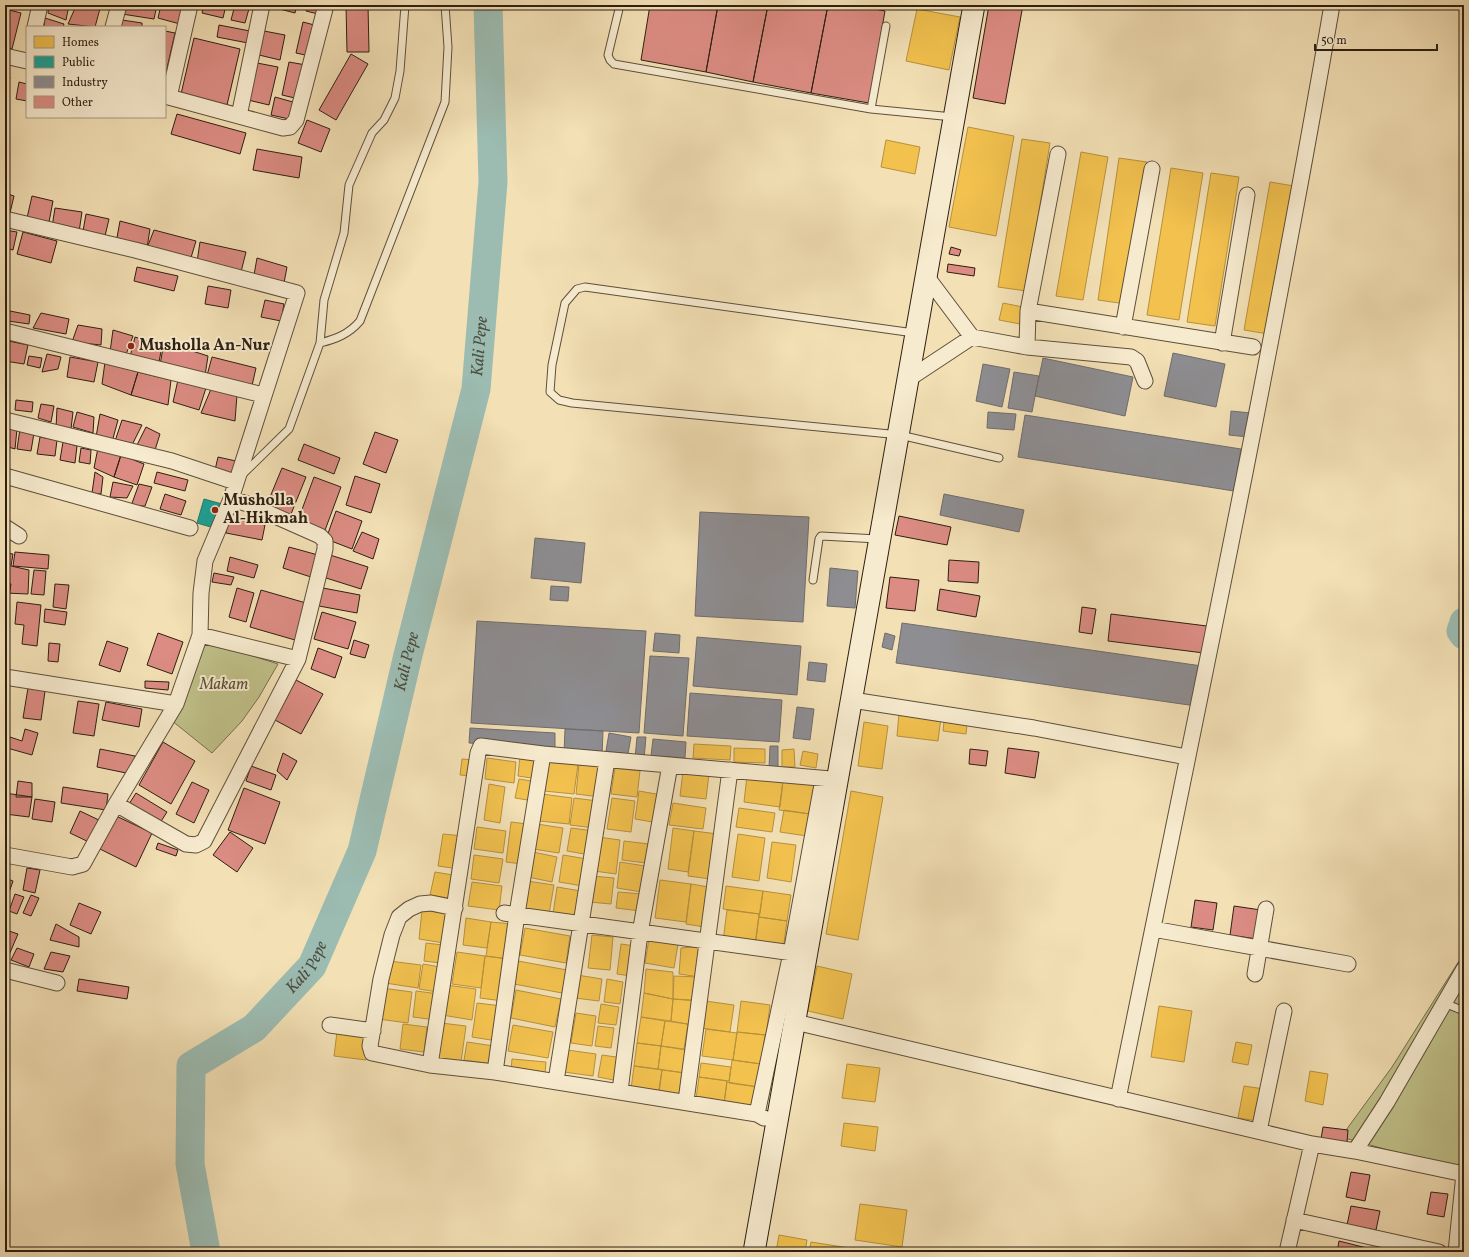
<svg xmlns="http://www.w3.org/2000/svg" width="1469" height="1257" font-family="Vollkorn,serif">
<rect width="100%" height="100%" fill="#f3e0b5"/>
<filter id="stains"><feTurbulence type="fractalNoise" baseFrequency=".005" numOctaves="4"/><feColorMatrix values="0 0 0 0 .2 0 0 0 0 .09 0 0 0 0 .02 0 0 0 .5 -.17"/></filter>
<radialGradient id="worn" r=".72"><stop offset=".6" stop-color="#630" stop-opacity="0"/><stop offset="1" stop-color="#630" stop-opacity=".3"/></radialGradient>
<!-- green -->
<path fill="#c0c18a" stroke="#76704e" d="M212 643 278 664 259 697 242 721 212 753 171 720 204 646Z
M1464 953V1171L1341 1137 1392 1067Z"/>
<!-- homes -->
<path fill="#f2c14e" stroke="#b7903c" d="M917 9 960 17 949 70 906 61Z
M968 127 1014 136 996 236 949 227Z
M1022 139 1050 143 1026 291 998 287Z
M886 140 920 147 915 174 881 167Z
M1081 152 1108 157 1083 300 1056 296Z
M1119 158 1147 162 1126 304 1098 300Z
M1171 168 1203 173 1179 320 1147 315Z
M1211 173 1239 177 1215 326 1187 322Z
M1270 182 1294 186 1268 334 1244 330Z
M1003 303 1023 307 1020 324 999 320Z
M899 713 941 718 938 741 897 736Z
M864 722 888 726 882 769 858 766Z
M944 722 967 725 966 734 943 731Z
M694 744 731 746 730 760 693 758Z
M734 748 765 749V763L734 762Z
M794 749 795 767H782V750Z
M803 751 818 754 816 768 800 765Z
M520 756 541 759 538 779 518 776Z
M487 758 516 762 514 783 485 779Z
M462 759 475 760 473 776 460 775Z
M547 760 578 764 574 794 544 791Z
M579 764 603 767 600 797 576 794Z
M615 768 640 771 637 797 611 794Z
M683 771 709 774 706 799 680 796Z
M747 776 783 781 780 807 744 802Z
M519 779 538 782 534 801 515 798Z
M783 781 814 785 810 814 779 810Z
M489 784 505 787 500 823 484 820Z
M639 791 662 795 658 823 635 819Z
M851 791 883 797 858 940 826 934Z
M542 794 572 798 569 824 539 821Z
M574 798 598 801 594 828 570 825Z
M612 798 635 801 631 832 607 829Z
M673 803 706 808 703 829 669 825Z
M739 808 775 813 772 832 736 827Z
M784 810 810 814 807 836 780 832Z
M511 822 527 824 522 864 506 862Z
M537 824 563 828 559 853 533 849Z
M477 827 506 831 503 853 474 849Z
M571 828 594 831 590 855 567 851Z
M673 828 694 831 688 872 668 869Z
M694 831 718 834 711 879 688 876Z
M443 834 463 836 459 869 438 866Z
M738 834 765 838 759 881 732 877Z
M598 837 620 840 616 874 594 871Z
M624 841 649 844 646 863 622 860Z
M772 842 796 845 791 882 767 878Z
M533 852 557 857 552 882 528 877Z
M474 855 503 859 499 883 471 879Z
M563 855 587 859 583 886 559 882Z
M620 862 645 866 642 892 617 888Z
M435 872 459 876 455 899 430 895Z
M592 876 614 878 611 904 589 902Z
M660 880 691 884 686 922 655 918Z
M527 881 554 885 549 914 522 910Z
M472 882 502 886 499 910 468 906Z
M691 884 709 887 704 927 686 924Z
M726 886 763 891 760 914 723 909Z
M557 887 581 891 577 918 553 914Z
M763 891 791 895 787 921 759 917Z
M618 892 642 894 640 911 616 908Z
M422 910 449 914 444 943 419 939Z
M727 910 759 914 755 946 723 941Z
M759 917 787 921 783 950 755 946Z
M466 918 491 922 487 948 463 945Z
M491 922 513 924 508 959 486 956Z
M525 928 570 936 566 963 520 955Z
M592 935 613 937 610 970 588 968Z
M649 939 678 944 674 968 645 963Z
M426 943 443 945 440 963 424 961Z
M621 944 635 946 631 976 617 974Z
M703 946 700 977 679 974 681 948Z
M457 952 485 956 481 988 452 984Z
M485 956 508 959 503 1001 480 998Z
M389 961 421 965 418 988 385 983Z
M518 961 567 970 562 993 514 984Z
M423 964 440 967 437 992 419 989Z
M817 966 852 974 843 1019 808 1011Z
M646 969 673 972V999L644 993Z
M577 975 602 979 599 1001 575 998Z
M674 976 699 977 694 1000 673 999Z
M607 979 623 982 620 1004 604 1002Z
M446 985 476 989 472 1020 442 1015Z
M382 988 412 992 408 1023 378 1019Z
M516 990 561 999 555 1027 511 1018Z
M416 991 439 994 436 1020 413 1017Z
M644 993 673 999 671 1021 641 1017Z
M673 999 696 1001 692 1025 671 1021Z
M705 1001 734 1005 730 1032 701 1028Z
M741 1001 770 1005 766 1035 737 1032Z
M477 1003 502 1006 497 1041 472 1037Z
M601 1004 619 1007 616 1025 598 1023Z
M1159 1006 1192 1011 1184 1062 1151 1057Z
M576 1013 596 1016 592 1046 571 1043Z
M641 1017 665 1021 661 1046 637 1043Z
M665 1021 688 1024 684 1049 661 1046Z
M441 1023 466 1026 461 1062 436 1059Z
M403 1024 427 1027 424 1052 400 1049Z
M513 1025 553 1032 548 1058 508 1051Z
M598 1026 614 1028 611 1048 595 1046Z
M706 1029 737 1033 733 1060 702 1056Z
M337 1032 370 1036 366 1060 334 1056Z
M737 1032 765 1035 761 1064 733 1060Z
M467 1042 494 1046 492 1064 464 1060Z
M1236 1042 1252 1045 1248 1065 1232 1062Z
M637 1043 661 1046 658 1069 634 1066Z
M661 1046 686 1050 683 1073 658 1069Z
M567 1050 596 1054 593 1076 564 1072Z
M602 1055 623 1058 619 1081 598 1077Z
M512 1059 546 1062 545 1074 511 1070Z
M732 1060 761 1064 758 1087 729 1083Z
M701 1063 731 1067 729 1081 699 1077Z
M847 1064 880 1068 875 1102 842 1098Z
M634 1066 662 1070 659 1093 631 1089Z
M662 1070 687 1073 683 1098 658 1095Z
M1310 1071 1328 1074 1323 1105 1305 1101Z
M699 1077 727 1081 724 1103 696 1099Z
M727 1082 758 1087 755 1107 724 1103Z
M1244 1086 1264 1089 1258 1121 1238 1118Z
M844 1123 878 1127 875 1151 841 1146Z
M860 1204 907 1210 902 1247 855 1240Z
M779 1235 807 1240 805 1252H776Z
M811 1242 875 1252H809Z"/>
<!-- public -->
<path fill="#17a398" stroke="#1e7b70" d="M204 499 222 504 214 528 197 523Z"/>
<!-- industry -->
<path fill="#8d8d92" stroke="#706c6c" d="M1173 353 1225 364 1216 407 1164 396Z
M1043 358 1133 377 1125 416 1035 396Z
M983 364 1010 369 1002 407 976 401Z
M1014 372 1039 376 1032 412 1008 408Z
M1231 411 1251 413 1248 437 1229 435Z
M988 412 1016 414 1014 430 987 428Z
M1025 415 1241 449 1234 491 1018 457Z
M944 494 1024 510 1019 532 940 515Z
M700 512 809 517 803 622 695 616Z
M535 538 585 543 581 583 531 578Z
M830 568 858 571 855 608 827 606Z
M551 586 569 587 568 601 550 600Z
M477 621 646 631 639 733 471 723Z
M902 623 1202 666 1196 706 896 663Z
M655 633 680 635 679 653 653 651Z
M885 633 895 636 892 650 882 647Z
M697 637 801 646 797 695 693 686Z
M650 656 689 658 683 736 644 733Z
M809 662 827 664 825 682 807 680Z
M690 693 782 700 779 742 687 736Z
M797 707 814 709 810 740 793 738Z
M470 728 555 733V748L469 743Z
M565 729 603 731 602 756 564 754Z
M609 733 631 737 628 754 606 751Z
M637 737H646L644 759 635 758Z
M653 739 686 742 685 758 651 756Z
M770 746H778V768H769Z"/>
<g fill="none" stroke-linecap="round" stroke-linejoin="round">
<!-- river -->
<g stroke="#9cbcb2" stroke-width="29">
<path d="M1464 622 1461 631 1464 635"/>
<path id="s1" d="M206 1252 190 1164 191 1066 254 1028 312 966 362 851 408 655 476 389 493 182 488 5"/>
</g>
</g>
<!-- building -->
<path fill="#dc8c83" stroke="#2d1f12" d="M10 5H26L25 8Z
M49 5H69L66 20 48 13Z
M86 5H101L95 27 68 24 76 6 86 8Z
M124 5H157L154 19 122 14Z
M161 5H170L184 9 180 24 158 18Z
M204 5H226L223 18 202 13Z
M235 5H250L245 23 231 20Z
M272 5H297L295 13 272 7Z
M308 5H324L322 15 306 11Z
M346 5H368L369 52H347Z
M650 5H718L706 72 641 60Z
M718 5H768L753 82 706 72Z
M768 5H828L811 93 753 82Z
M828 5H855L885 11 869 103 811 93Z
M989 5H1023L1005 104 973 98Z
M5 9 21 13 12 49 5 47Z
M45 18 64 24 63 27H44Z
M122 20 142 23V27H120Z
M303 22 318 26 310 56 296 53Z
M219 25 250 31 248 43 217 37Z
M165 31 175 33 165 77Z
M264 31 285 35 280 60 259 55Z
M194 38 240 49 227 105 181 94Z
M351 54 368 64 336 120 319 110Z
M289 62 306 65 299 99 282 95Z
M257 63 278 67 269 105 248 100Z
M5 75 10 77 5 96Z
M19 82 27 84V101L16 99Z
M275 97 293 102 289 119 271 115Z
M177 114 246 133 240 154 171 134Z
M307 120 330 129 321 152 298 143Z
M257 149 302 157 299 178 253 170Z
M5 193 14 196 9 217 5 216Z
M32 196 53 201 49 222 27 218Z
M55 208 82 212 79 232 52 227Z
M86 214 109 219 105 236 83 231Z
M120 221 150 229 147 248 116 243Z
M5 230 17 232 13 250 5 248Z
M154 230 196 241 190 261 147 248Z
M23 232 57 241 51 263 17 254Z
M200 242 246 252 241 272 197 262Z
M951 247 961 250 959 256 949 254Z
M257 258 287 267 284 283 254 275Z
M948 264 975 268 974 276 947 272Z
M137 267 178 276 174 291 134 281Z
M208 286 231 290 228 308 205 304Z
M265 300 284 304 281 321 261 317Z
M5 308 8 309 7 320H5Z
M10 311 30 315 29 324 8 321Z
M41 313 69 319 66 334 33 328Z
M78 325 102 329 101 345 72 342Z
M113 330 133 336 125 357 110 352Z
M135 337 162 346 159 362 130 357Z
M8 341 28 345 24 364 5 361Z
M164 342 208 356 205 376 160 365Z
M47 354 61 357 58 369 42 372Z
M29 356 42 358 40 368 27 365Z
M70 357 98 362 94 382 67 377Z
M212 357 256 368 251 390 206 379Z
M105 362 138 372 131 395 102 384Z
M138 372 171 380 168 405 131 395Z
M178 380 206 388 199 410 173 402Z
M211 389 237 395 235 421 201 413Z
M5 392 8 393 5 406Z
M16 400 33 402 32 412 15 410Z
M41 404 54 406 51 422 38 418Z
M57 408 73 412 71 429 56 428Z
M77 412 94 417 93 433 73 427Z
M100 414 118 420 112 442 96 437Z
M122 420 142 425 132 445 115 441Z
M5 427 17 429 15 449 5 446Z
M146 427 160 434 155 450 137 445Z
M20 429 34 433 31 451 17 449Z
M375 432 398 440 386 473 363 464Z
M40 437 57 440 55 456 37 454Z
M63 442 77 446 75 463 60 460Z
M304 444 340 458 334 474 298 460Z
M81 448 91 450 90 464 79 462Z
M98 448 121 455 114 477 94 468Z
M121 455 144 464 137 485 114 477Z
M218 457 236 461 233 475 215 470Z
M282 468 306 477 289 519 265 509Z
M95 472 103 477 101 494 92 493Z
M157 472 188 480 185 491 154 483Z
M355 476 380 484 371 513 346 505Z
M314 477 341 487 324 533 297 523Z
M113 482 133 486 127 498 110 497Z
M139 484 152 487 145 506H131Z
M165 494 186 501 181 515 160 509Z
M336 511 362 521 352 549 326 539Z
M899 516 951 527 947 545 895 535Z
M229 518 265 525 262 540 226 533Z
M362 532 379 539 373 559 353 551Z
M289 547 318 555 311 577 283 568Z
M15 552 49 555 48 569 13 566Z
M6 553 13 554 11 566 29 570 28 594 5 593Z
M330 555 368 567 361 589 323 577Z
M230 557 258 565 254 578 227 571Z
M949 560 979 562 978 583 948 581Z
M34 570 46 571 44 595 31 594Z
M214 573 234 577 231 585 212 582Z
M890 577 919 580 915 611 886 608Z
M5 583 11 584 8 602H5Z
M55 584 69 585 66 609 53 607Z
M237 588 254 593 246 622 229 617Z
M323 588 360 595 357 613 319 606Z
M940 589 980 596 976 617 937 610Z
M261 590 306 603 295 640 250 627Z
M17 602 41 605 37 646 22 644 24 625 15 624Z
M1082 607 1096 609 1092 634 1079 632Z
M45 609 67 612 65 625 44 622Z
M322 612 356 622 348 649 314 639Z
M1111 614 1207 626 1204 653 1108 641Z
M158 633 183 642 172 674 147 665Z
M354 640 369 645 365 658 350 654Z
M107 641 128 648 120 672 99 665Z
M49 643 60 644 58 662 48 661Z
M318 648 342 657 335 678 311 669Z
M296 680 323 694 301 734 275 720Z
M145 681 169 682 168 690 145 688Z
M28 688 45 691 41 720 23 718Z
M5 691 9 692 7 714H5Z
M78 701 99 704 94 736 73 733Z
M106 702 142 709 139 727 102 720Z
M25 729 38 733 32 755 7 748 10 737 22 741Z
M163 742 195 761 171 804 139 785Z
M1008 748 1039 752 1035 778 1005 773Z
M100 749 135 756 131 774 97 767Z
M970 749 988 751 986 766 969 764Z
M283 753 297 761 287 780 277 771Z
M251 766 276 775 271 790 246 781Z
M18 781 32 783V797H16Z
M192 782 209 790 194 823 176 814Z
M63 787 108 794 106 810 61 803Z
M244 788 280 802 265 844 228 830Z
M5 793 32 797 29 817 5 814Z
M136 793 167 812 160 823 129 804Z
M35 799 55 802 52 822 32 819Z
M80 811 103 822 93 844 70 833Z
M114 815 152 833 136 867 98 848Z
M230 832 253 848 237 872 213 855Z
M158 843 178 850 176 856 156 849Z
M27 868 40 870 35 893 23 890Z
M5 878 13 881 5 904Z
M15 894 24 897 17 914 9 911Z
M31 895 39 898 31 916 23 913Z
M1195 900 1217 903 1213 930 1191 927Z
M79 903 101 912 91 934 70 925Z
M1234 906 1261 910 1257 939 1230 935Z
M56 924 79 937V947L50 940Z
M6 930 18 934 6 962 5 933Z
M17 948 34 954 29 967 11 960Z
M51 952 70 956 63 972 44 969Z
M79 979 129 987 127 999 77 991Z
M1323 1127 1348 1130 1347 1142 1321 1139Z
M1351 1172 1370 1175 1365 1201 1346 1197Z
M1431 1192 1448 1194 1444 1217 1427 1214Z
M1351 1206 1380 1211 1376 1230 1347 1225Z
M1339 1241 1371 1249 1370 1252H1337Z"/>
<g fill="none" stroke-linecap="round" stroke-linejoin="round">
<!-- service casing -->
<g stroke="#5e4f3b" stroke-width="9">
<path id="service" d="M620 5 608 55 610 60 614 64 871 109 953 117
M871 109 886 26
M914 333 585 287 577 289 565 303 552 365 550 392 559 400 572 403 900 435 999 458
M320 343C336 339 349 334 360 321L445 102 448 47 445 5
M243 474 289 429 320 343 324 300 344 233 349 185 372 133 384 120 395 98 400 71 405 5
M813 580 819 539 821 536 878 539
M1444 1003 1464 1011"/>
</g>
<!-- minor casing -->
<g stroke="#5e4f3b" stroke-width="17">
<path id="minor" d="M35 27 40 5
M113 27 119 5
M5 56 27 61
M165 96 283 128 290 127 296 120 326 5
M169 97 190 5
M239 116 262 5
M5 219 135 250 297 293 231 499 205 561 201 593 200 635 176 704 116 804 83 864 72 867 5 855
M927 277 972 337
M1028 311 1253 347
M1123 327 1152 169
M5 331 263 395
M1222 343 1247 195
M1027 347 1028 311 1058 154
M910 378 972 337 1027 347 1131 357 1137 361 1145 381
M5 420 172 461 235 482
M5 476 190 528
M5 527 19 536
M200 635 298 659
M5 677 176 704
M852 700 1034 728 1187 757
M116 804 186 844 196 845 204 841 298 659 325 549V541L320 536 248 504 231 499
M455 908 431 903 420 904 409 909 399 917 392 935 381 979 370 1046 372 1053 430 1065 495 1072 757 1114 764 1118
M504 913 800 954
M1153 929 1348 964
M5 970 57 983
M1255 974 1266 909
M795 1022 1312 1144 1355 1151 1464 1174
M330 1025 373 1031
M430 1065 478 753 481 746 543 754 831 779
M495 1072 517 914 543 754
M556 1081 607 760
M620 1091 640 933 670 765
M1118 1099C1192 735 1269 371 1332 5
M686 1101 730 770
M757 1114 791 953 823 779
M1259 1131 1284 1011
M1355 1151 1387 1102 1464 969
M1294 1220 1439 1252
M1287 1252 1312 1144
M1456 1252 1464 1174"/>
</g>
<!-- secondary casing -->
<g stroke="#2d1f12" stroke-width="23">
<path id="secondary" d="M754 1252 974 5"/>
</g>
<!-- service -->
<use href="#service" stroke="#f7ebcf" stroke-width="7"/>
<!-- minor -->
<use href="#minor" stroke="#f7ebcf" stroke-width="15"/>
<!-- secondary -->
<use href="#secondary" stroke="#f7ebcf" stroke-width="21"/>
</g>
<!-- markers -->
<g fill="#8f2418" stroke="#f7ebcf" stroke-width="1.5">
<circle cx="131" cy="346" r="4"/>
<circle cx="215" cy="510" r="4"/>
</g>
<g text-anchor="middle" dominant-baseline="central" stroke-width="4" stroke-linejoin="round" paint-order="stroke">
<!-- poi labels -->
<g font-size="16" font-weight="bold" fill="#2d1f12" stroke="#f7ebcf" text-anchor="start">
<text x="139" y="346">Musholla An-Nur</text>
<text x="223" y="501">Musholla<tspan x="223" dy="18">Al-Hikmah</tspan></text>
</g>
<!-- park labels -->
<g font-size="16" font-style="italic" fill="#595036" stroke="#f7ebcf">
<text x="224" y="685">Makam</text>
</g>
<!-- water labels -->
<g font-size="17" font-style="italic" fill="#4e4e42" stroke="#f7ebcf">
<text stroke="none"><textPath href="#s1" startOffset="990">Kali Pepe</textPath></text>
<text stroke="none"><textPath href="#s1" startOffset="666">Kali Pepe</textPath></text>
<text stroke="none"><textPath href="#s1" startOffset="342">Kali Pepe</textPath></text>
</g>
</g>
<!-- margin -->
<rect width="1469" height="1257" fill="none" stroke="#f3e0b5" stroke-width="20"/>
<rect x="6" y="6" width="1457" height="1245" fill="none" stroke="#2d1f12" stroke-width="2"/>
<rect x="10" y="10" width="1449" height="1237" fill="none" stroke="#2d1f12"/>
<!-- legend -->
<rect x="26" y="26" width="140" height="92" fill="#f7ebcf" stroke="#a69983"/>
<rect x="34" y="36" width="20" height="12" fill="#f2c14e" stroke="#a69983"/>
<text x="62" y="46" font-size="12" fill="#2d1f12">Homes</text>
<rect x="34" y="56" width="20" height="12" fill="#17a398" stroke="#a69983"/>
<text x="62" y="66" font-size="12" fill="#2d1f12">Public</text>
<rect x="34" y="76" width="20" height="12" fill="#8d8d92" stroke="#a69983"/>
<text x="62" y="86" font-size="12" fill="#2d1f12">Industry</text>
<rect x="34" y="96" width="20" height="12" fill="#dc8c83" stroke="#a69983"/>
<text x="62" y="106" font-size="12" fill="#2d1f12">Other</text>
<!-- scale -->
<path d="M1315 44v6h122v-6" fill="none" stroke="#2d1f12" stroke-width="2"/>
<text x="1321" y="44" font-size="12" fill="#2d1f12" stroke="#f7ebcf" stroke-width="3" paint-order="stroke">50 m</text>
<rect width="100%" height="100%" filter="url(#stains)"/>
<rect width="100%" height="100%" fill="url(#worn)"/>
</svg>
